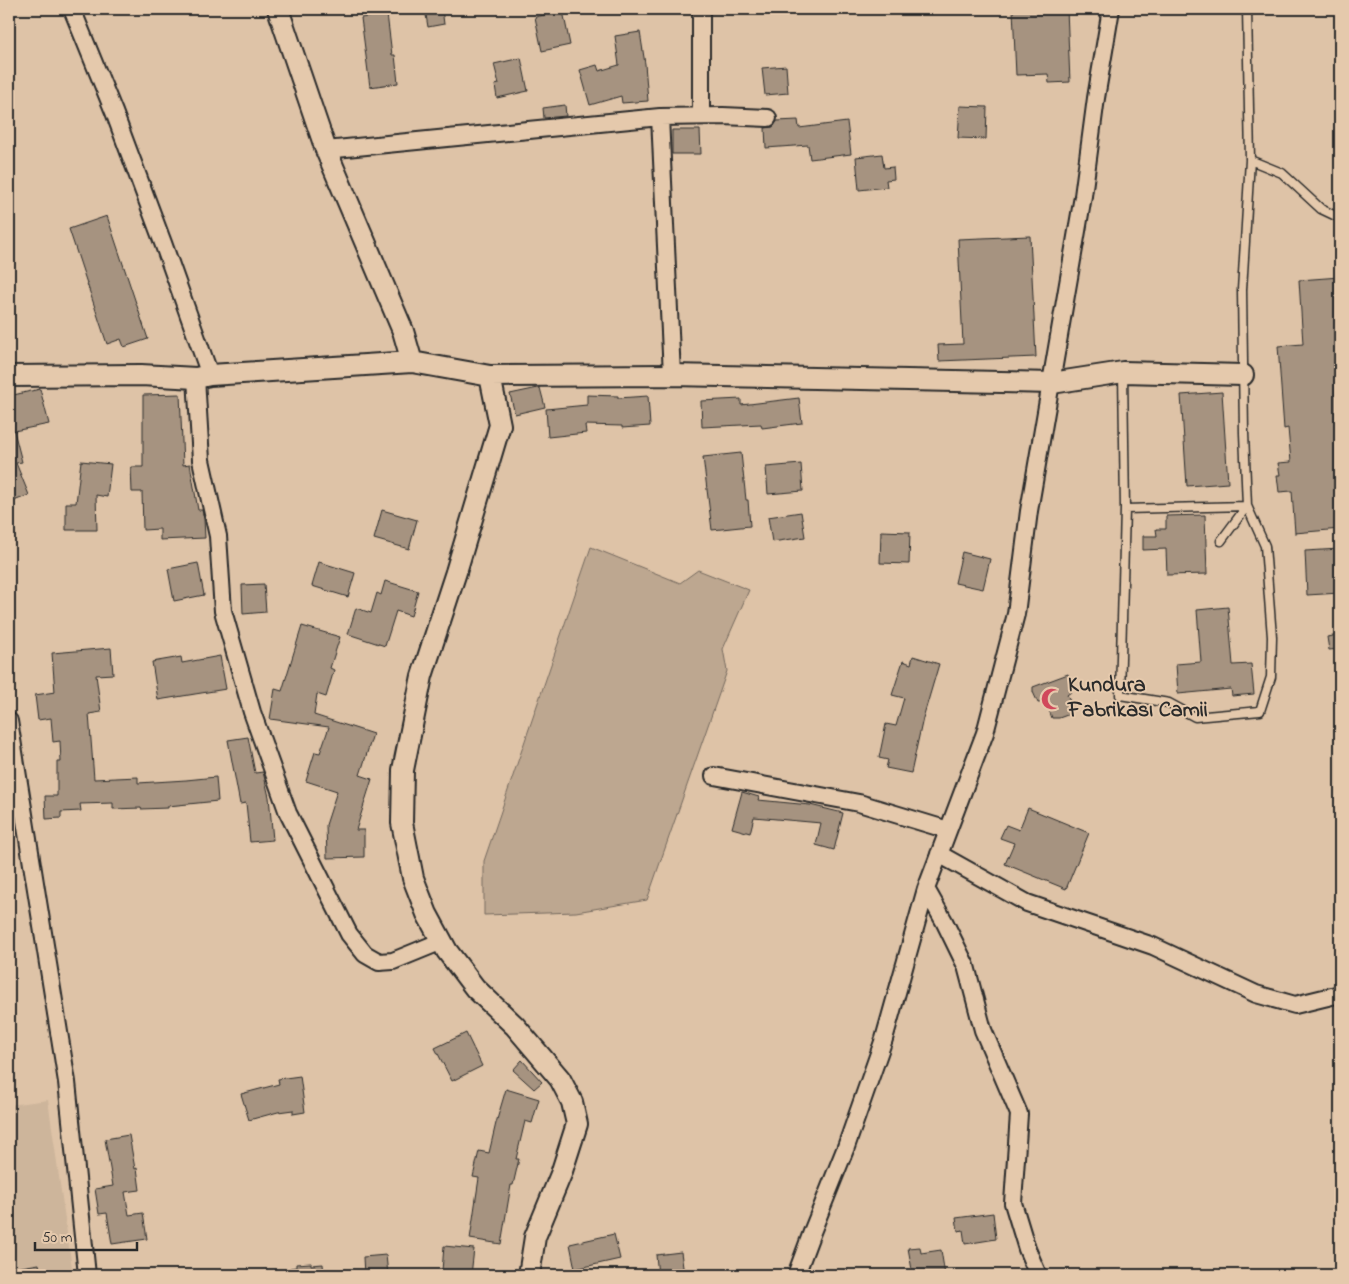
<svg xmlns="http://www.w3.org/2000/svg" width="1349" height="1284" font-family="'Indie Flower',sans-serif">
<rect width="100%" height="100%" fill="#dec3a7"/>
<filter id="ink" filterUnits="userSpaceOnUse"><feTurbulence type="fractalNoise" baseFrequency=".02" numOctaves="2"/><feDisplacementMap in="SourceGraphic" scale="10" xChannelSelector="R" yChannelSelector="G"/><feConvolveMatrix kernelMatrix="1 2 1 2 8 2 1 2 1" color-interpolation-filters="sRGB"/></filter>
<g filter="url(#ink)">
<!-- built -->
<path fill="#cdb59b" d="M48 1100 73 1275H9V1105Z"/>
<!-- green -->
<path fill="#bda790" stroke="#74695e" d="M591 547 680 583 698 570 749 590 723 649 727 671 647 900 576 912 484 915V861Z"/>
<!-- building -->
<path fill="#a69380" stroke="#2b2b2b" d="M425 9H442L444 24 428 27Z
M1039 9H1067L1070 82 1049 83 1048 74 1016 75 1013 10Z
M563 11 570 45 542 51 535 17Z
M387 14 392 55H395L398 83 370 87 361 18Z
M640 32 645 64 648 101 622 103 621 96 590 105 580 70 597 65 599 71 619 65 615 36Z
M521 58 528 91 497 98 495 85 499 84 494 64Z
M786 66 788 93 765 95 762 68Z
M565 105 566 116 544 118 543 108Z
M960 106 987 107 986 139 958 138Z
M798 120 799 128 847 122 851 154 810 159 808 145 766 148 765 128 773 127 777 121Z
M672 130H700L701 154H672Z
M882 154 884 168 893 167 894 179 886 180 887 187 859 190 856 157Z
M107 216 148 339 124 347 121 339 107 344 69 229Z
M1030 236 1036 357 939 361 938 345 963 344 958 239Z
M1340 277V321H1338L1340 344V529L1295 533 1292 491 1279 492 1277 475H1280L1278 463 1291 462 1288 428 1284 429 1278 346 1303 344 1299 280Z
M538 388H540L545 407 515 414 510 394Z
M40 389 49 424 14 431 22 462 16 463 29 495 9 503V396Z
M1222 392 1228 483 1187 486 1181 395Z
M180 394 183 465 190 464 198 510H202L204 519 205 538 160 540V529L143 530 142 492H132L131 467H143V395Z
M587 395 618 396V398L648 396 650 426 622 428V426L585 425 586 433 548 437 546 409 587 405Z
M799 398 802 423 762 428 761 424 702 427 701 401 741 399V405Z
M741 453 746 500H748L750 526 712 530 703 457Z
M81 461 111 464 107 497 96 495 97 530H66V503H76Z
M801 464 803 491 768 494 766 467Z
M382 510 417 520 409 549 374 539Z
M801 512 805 537 772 542 768 517Z
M1205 515 1207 574 1167 575 1166 549 1143 550V536H1157L1156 529H1166V516Z
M881 531 910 532 909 564 880 563Z
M1340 549V593L1307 595 1305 551Z
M962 552 990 559 983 589 955 583Z
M319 562 355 573 348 597 312 586Z
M198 563 204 595 174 601 168 569Z
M385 581 418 591 411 616 396 611 385 646 348 634 356 608 371 613 377 593 381 595Z
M264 584 266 612 243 614 242 585Z
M1228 607 1233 665 1251 664 1254 694 1232 696 1231 689 1178 694 1176 664 1201 662 1197 610Z
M302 626 340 637 330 668 334 670 326 697 317 694 314 715 373 734 360 775 372 779 356 830H364V857L327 858 326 825 337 791 306 781 315 752 320 753 329 727 270 719 275 689 282 691Z
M1340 635V649L1329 650 1327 637Z
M111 648 113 674 96 675 101 712 89 714 94 779 138 777V783L186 780 216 777 218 801 168 806V808L141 809V808L113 809V803L80 804 81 811 61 812V818L46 819 45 796H57V762H61L60 741 53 742 51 718 38 720 35 695 55 692 52 653Z
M220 656 226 689 158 700 152 662 181 657 182 663Z
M913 656 939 664 923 718 911 773 886 768 888 760 879 758 886 724 896 726 904 698 892 695 903 661 911 664Z
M1068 674 1073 683 1069 685 1071 692 1067 695 1072 704 1070 714 1059 718H1052L1046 702 1038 703 1033 692V687Z
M248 737 255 773 263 772 265 780 269 797 273 840 250 842 246 803 240 804 228 740Z
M742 792 759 797 758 800 810 805 843 813 834 850 816 845 821 823 754 817 750 833 732 828Z
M1028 808 1089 833 1066 889 1005 864 1014 843 1000 838 1006 825 1019 830Z
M466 1033 482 1066 452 1081 435 1048Z
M522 1060 542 1082 534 1089 513 1070Z
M300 1076 305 1112 293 1114V1110L278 1112 249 1120 241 1094 279 1084 278 1079Z
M506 1089 539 1099 532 1123 525 1121 516 1159H519L513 1185H511L501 1244 470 1239 479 1178 473 1177 479 1151 489 1153 496 1123Z
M129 1135 135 1169 137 1168 140 1190 125 1192 129 1215 143 1213 147 1239 112 1244 107 1213 99 1214 95 1189 113 1186 105 1139Z
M993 1213 996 1239 965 1244 963 1230 958 1231 956 1218Z
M614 1234 620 1259 575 1269 570 1244Z
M444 1246 474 1249 471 1275 442 1271Z
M920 1247 921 1253 941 1250 945 1275H913L908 1248Z
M681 1252 684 1275H658L656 1255Z
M386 1255 388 1275H364L363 1257Z
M311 1263V1265L323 1264 324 1275H290V1268L296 1267V1264Z
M39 1264 41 1275H9V1269Z"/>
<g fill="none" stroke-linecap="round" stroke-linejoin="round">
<!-- service casing -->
<g stroke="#2b2b2b" stroke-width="11">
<path id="service" d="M1250 160 1282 173 1321 209 1340 218
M1123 373 1125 509 1120 695 1169 703 1195 717 1260 711 1271 677 1272 637 1265 546 1247 506 1125 509
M1221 541 1247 506 1244 433 1242 290 1250 160 1247 9"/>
</g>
<!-- minor casing -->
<g stroke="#2b2b2b" stroke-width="20">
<path id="minor" d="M72 9 114 112 163 243 210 375
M701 9V116
M660 117 672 375
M326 150 660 117 723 116 768 118
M196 378 201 460 218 536 223 611 252 712 288 813 349 934 365 954 379 962 393 961 442 941
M9 721 67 1082 87 1275
M714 776 859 803 948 830
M939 854 1027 903 1153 946 1256 994 1295 1005 1340 994
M926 889 944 921 966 966 983 1030 1019 1114 1013 1203 1027 1249 1038 1275
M796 1275 812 1232 846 1147 884 1039 926 889 985 733 1016 614 1029 511 1083 196 1096 98 1111 9"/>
</g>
<!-- tertiary casing -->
<g stroke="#2b2b2b" stroke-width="24">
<path id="tertiary" d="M278 9 326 150 403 331 412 362
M9 376 141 375 196 378 210 375 412 362 490 376 672 375 1052 383 1123 372 1243 375
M490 376 500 425 456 572 422 676 403 770 402 823 413 878 427 914 447 951 475 988 515 1026 560 1079 572 1102 577 1124 561 1174 535 1237 529 1275"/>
</g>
<!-- service -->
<use href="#service" stroke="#e5c9ac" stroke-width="8"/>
<!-- minor -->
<use href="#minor" stroke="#e5c9ac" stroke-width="16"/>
<!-- tertiary -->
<use href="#tertiary" stroke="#e5c9ac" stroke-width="20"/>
</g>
</g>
<!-- icons -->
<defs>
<g id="mosque-bare" transform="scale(1.725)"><path d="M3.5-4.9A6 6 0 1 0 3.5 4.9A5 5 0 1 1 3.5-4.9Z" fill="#d1495b" stroke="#e5c9ac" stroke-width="2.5" paint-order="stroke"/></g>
</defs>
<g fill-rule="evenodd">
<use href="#mosque-bare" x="1052" y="699"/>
</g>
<g text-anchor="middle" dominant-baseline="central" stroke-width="4" stroke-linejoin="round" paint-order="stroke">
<!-- poi labels -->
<g font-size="22" font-weight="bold" fill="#2b2b2b" stroke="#e5c9ac" text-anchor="start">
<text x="1068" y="686">Kundura<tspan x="1068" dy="25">Fabrikası Camii</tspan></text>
</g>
</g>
<!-- margin -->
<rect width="1349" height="1284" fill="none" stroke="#e5c9ac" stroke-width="30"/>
<rect x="15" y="15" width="1319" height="1254" fill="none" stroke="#2b2b2b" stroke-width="2" filter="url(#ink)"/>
<!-- scale -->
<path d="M35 1242v8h102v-8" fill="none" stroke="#2b2b2b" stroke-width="2.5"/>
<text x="42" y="1242" font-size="15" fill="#2b2b2b" stroke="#e5c9ac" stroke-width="4" paint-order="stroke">50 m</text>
</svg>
